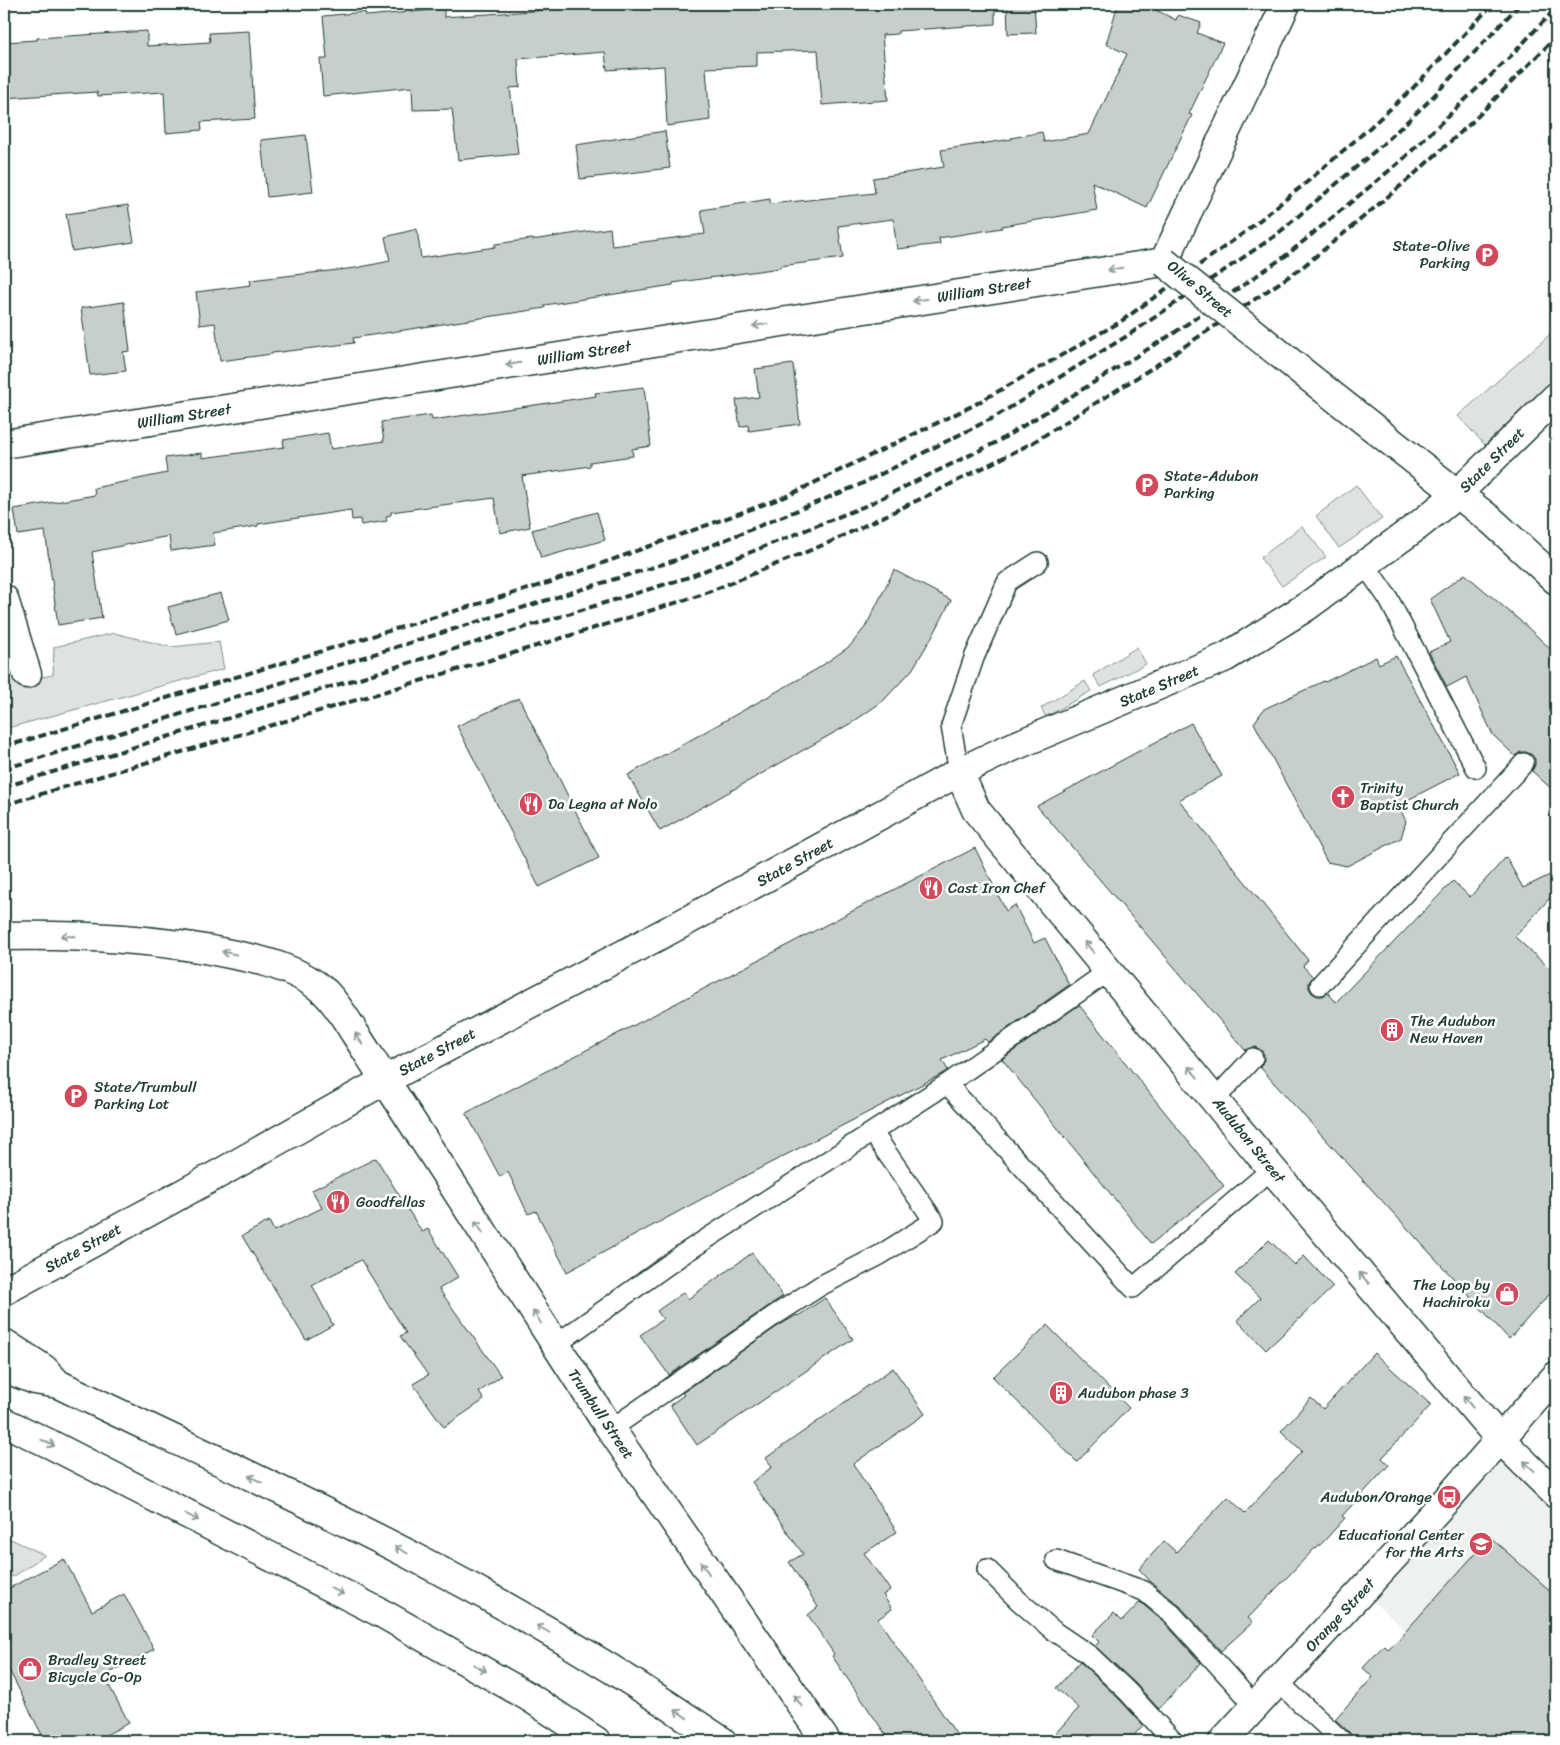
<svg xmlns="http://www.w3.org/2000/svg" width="1560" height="1745" font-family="Sriracha,sans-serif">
<rect width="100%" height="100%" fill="#fff"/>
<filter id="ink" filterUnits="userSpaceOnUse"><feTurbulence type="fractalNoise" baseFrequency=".02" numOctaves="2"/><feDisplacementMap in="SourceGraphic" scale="10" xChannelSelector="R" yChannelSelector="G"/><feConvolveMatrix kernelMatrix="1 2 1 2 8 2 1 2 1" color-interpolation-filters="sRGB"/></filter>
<g filter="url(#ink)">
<!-- built -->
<path fill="#eef1f0" d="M1500 1439 1556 1494V1741H1517L1481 1699 1362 1591Z"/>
<!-- green -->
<path fill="#dee3e2" stroke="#7e908b" d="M1556 329V377L1485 445 1458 416Z
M1356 485 1382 519 1339 548 1316 516Z
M1302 526 1326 557 1282 586 1260 558Z
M114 633 171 647 219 642 224 669 4 729V684L53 675 54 647Z
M1137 647 1146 664 1101 687 1093 675Z
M1085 681 1091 691 1046 717 1041 708Z
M4 1536 45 1555 13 1577 4 1572Z"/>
<!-- building -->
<path fill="#c7cfcc" stroke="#1f3d34" d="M547 4H995V24L898 31V34L882 35 888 100 822 105 818 50 757 52V66L706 68 710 120 667 126 664 66 607 70 605 52 518 59 520 87 510 88 518 154 458 160 452 109 413 110 412 87 323 96 320 59H327L323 16 365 12 366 16 444 9V17L547 10Z
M1007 4H1034L1036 33 1008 34Z
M1118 4H1144L1176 20 1178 15 1201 23 1197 33 1223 43 1189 114 1192 115 1147 208 1092 182 1097 210 1002 226V228L939 238 940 244 897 249 893 219 838 226 843 258 780 266V268L673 283V285L545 305V308L353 338 354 343 272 353V354L220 361 215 323 200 325 196 292 251 285 250 280 356 268 390 261 385 237 417 229 421 258 495 247V244L532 239V240L610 228 612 246 705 234 701 210 770 199V204L875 193 873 178 944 167 941 150 1012 139 1011 138 1042 132 1044 142 1089 134 1127 54 1106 44Z
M147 31V46L210 42 209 33 249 31 255 119 201 122 202 130 166 133 164 92 98 96 97 92 4 98V42L37 40V38Z
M665 131 670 168 580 179 576 145Z
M306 135 313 192 267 197 261 140Z
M128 205 134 242 72 251 66 214Z
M124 302 130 351 123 352 126 371 90 375 81 308Z
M793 364 800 424 749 431 748 425 740 427 736 400 759 397 755 369Z
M644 387 651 446 632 449 633 456 590 462V466L522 476 530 527 500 533 494 498 391 512V515L386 516 387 521 361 525 360 519 352 520 351 510 258 524V526L213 533 215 545 171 551 169 536 92 552 102 618 58 625 45 531 18 535 14 509 95 495 94 488 167 473 165 458 202 453V458L284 447 283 440 328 433 331 449 384 441 381 422 431 415 432 420 596 396 595 393Z
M597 512 605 540 541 558 532 530Z
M894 570 951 600 936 630 912 670 883 701 853 722 660 831 628 775 817 669 850 646 866 626Z
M1465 574 1524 624 1556 654V793L1532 771 1535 765V759L1532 755 1526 752H1520L1515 756 1493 735 1466 677 1447 687 1429 652 1450 642 1430 599Z
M221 593 229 620 176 634 168 607Z
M1396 656 1460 773 1398 805 1406 821 1401 838 1347 866 1327 862 1254 723 1264 709 1324 681 1325 682 1376 657 1379 664Z
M519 698 599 858 539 887 457 726Z
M1191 723 1222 776 1179 800 1308 960 1303 966 1313 977 1309 982V988L1312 993 1317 996H1323L1328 993 1336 1002 1453 881 1470 897 1506 857 1523 888 1556 872V891L1515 937 1556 974V1287L1509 1339 1273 1082 1260 1067 1264 1060V1054L1261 1050 1255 1047 1245 1050 1037 806Z
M975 848 1006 911 1015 905 1034 943 1045 938 1069 985 988 1042 985 1039 942 1060 948 1070 938 1076 724 1187 567 1272 536 1211 528 1214 508 1172 500 1177 466 1113 862 906Z
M1079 1005 1224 1186 1151 1244 1002 1059Z
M376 1158 422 1232 428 1229 458 1277 439 1289 501 1376 479 1392 484 1400 444 1427 413 1384 428 1375 400 1336 406 1333 361 1260 312 1285 333 1325 306 1340 242 1236 269 1221 274 1231 322 1208 312 1190Z
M1269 1240 1295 1265 1304 1256 1333 1287 1266 1350 1237 1320 1260 1298 1235 1274Z
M752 1253 783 1296 669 1375 640 1335 663 1319 657 1311 684 1292 688 1299Z
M825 1298 853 1339 697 1445 670 1405 684 1395 682 1393 778 1326 797 1315 798 1316Z
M1047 1325 1129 1408 1077 1462 993 1377Z
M1374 1353 1431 1405 1382 1458 1389 1465 1342 1516 1345 1518 1325 1540 1316 1549 1315 1548 1248 1618 1253 1622 1221 1651 1180 1606 1151 1582 1139 1569 1164 1541 1176 1552 1228 1497 1245 1513 1302 1451 1281 1431 1311 1398 1323 1409Z
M893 1368 925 1414 853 1464 897 1532 864 1553 890 1590 883 1595 892 1609 878 1619 961 1741H890L832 1656 834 1654 808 1615 818 1607 789 1562 803 1554 752 1482 772 1467 766 1458Z
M1490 1537 1556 1596V1741H1353L1350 1733 1335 1719 1373 1677 1363 1668 1384 1645 1388 1649 1397 1641Z
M64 1559 92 1611 124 1594 154 1649 104 1676 129 1723 94 1741H45L4 1660V1591Z
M1140 1602 1164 1622 1201 1663 1159 1709 1135 1683 1095 1646 1099 1642 1092 1635 1114 1613 1122 1621Z
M1080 1662 1119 1699 1143 1725 1129 1741H1048L1079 1708 1056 1688Z"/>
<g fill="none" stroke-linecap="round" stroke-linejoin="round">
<!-- service casing -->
<g stroke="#1f3d34" stroke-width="22">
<path id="service" d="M1365 565 1388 598 1476 768
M959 772 951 726 974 658 1007 582 1038 562
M1320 985 1524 763
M947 1084 1133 1288 1272 1169
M1215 1099 1253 1058
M555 1345 683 1254 947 1084 1109 971
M611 1429 772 1317 820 1286 880 1255 934 1221 873 1133
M1056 1560 1144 1591 1172 1614 1255 1706
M987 1569 1019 1601 1055 1632 1089 1655 1127 1691 1173 1741
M1278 1682 1342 1741"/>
</g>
<!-- minor casing -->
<g stroke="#1f3d34" stroke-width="31">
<path id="minor" d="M4 444 1164 262
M4 599 27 674
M959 772 976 810 1229 1118 1480 1416 1500 1439 1556 1494"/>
</g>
<!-- tertiary casing -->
<g stroke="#1f3d34" stroke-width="31">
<path id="tertiary" d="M1164 262 1286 4
M1329 393 1492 521 1556 580"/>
</g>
<!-- secondary casing -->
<g stroke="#1f3d34" stroke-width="31">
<path id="secondary" d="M4 1291 222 1172 385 1080
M1223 1741 1449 1497 1556 1376"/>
</g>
<!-- primary casing -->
<g stroke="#1f3d34" stroke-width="31">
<path id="primary" d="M826 1741 603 1418 385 1080 681 924 959 772 1003 751 1226 657 1306 607 1419 525 1457 494 1556 397"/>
</g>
<!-- motorway casing -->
<g stroke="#1f3d34" stroke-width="31">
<path id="motorway" d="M4 936C81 935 159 938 235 955 266 961 300 970 325 992 338 1005 347 1021 356 1035 366 1050 375 1065 385 1080
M4 1343 44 1369 57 1383
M4 1368 35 1380 58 1384C178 1442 299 1497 416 1558 522 1613 624 1674 722 1741
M4 1422 50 1444 385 1615 529 1697 596 1741"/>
</g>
<!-- service -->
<use href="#service" stroke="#fff" stroke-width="19"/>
<!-- minor -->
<use href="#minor" stroke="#fff" stroke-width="28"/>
<!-- tertiary -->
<use href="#tertiary" stroke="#fff" stroke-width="28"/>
<!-- secondary -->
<use href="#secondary" stroke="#fff" stroke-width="28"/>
<!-- primary -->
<use href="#primary" stroke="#fff" stroke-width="28"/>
<!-- motorway -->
<use href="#motorway" stroke="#fff" stroke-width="28"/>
<!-- rail -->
<path stroke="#1f3d34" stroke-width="4" stroke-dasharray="8 4" stroke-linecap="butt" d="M4 747 551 582 787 496 974 405 1120 322 1245 232 1307 182 1366 131 1411 90 1493 4
M4 769 676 560 859 485 993 418 1127 336 1275 236 1382 145 1428 102 1520 4
M4 787 689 577 865 506 997 442 1174 333 1288 254 1401 161 1509 58 1556 8
M4 805 507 655 701 595 828 543 937 491 1032 443 1152 368 1300 269 1348 230 1410 178 1471 123 1556 37"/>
<!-- tertiary-bridge casing -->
<g stroke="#1f3d34" stroke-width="31" stroke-linecap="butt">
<path id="tertiary-bridge" d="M1164 262 1329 393"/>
</g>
<!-- tertiary-bridge -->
<use href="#tertiary-bridge" stroke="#fff" stroke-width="28"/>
</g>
<!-- one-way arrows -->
<defs><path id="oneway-shaft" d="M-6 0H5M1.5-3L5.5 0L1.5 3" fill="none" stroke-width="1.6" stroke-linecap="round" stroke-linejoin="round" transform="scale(1.25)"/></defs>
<g stroke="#8f9e9a">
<use href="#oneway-shaft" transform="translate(1115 269) rotate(171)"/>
<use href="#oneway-shaft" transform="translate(920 300) rotate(171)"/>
<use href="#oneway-shaft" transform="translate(760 325) rotate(171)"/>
<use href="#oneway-shaft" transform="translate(513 364) rotate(171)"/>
<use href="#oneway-shaft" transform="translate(68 936) rotate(-179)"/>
<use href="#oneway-shaft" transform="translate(1089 947) rotate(-130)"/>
<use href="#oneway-shaft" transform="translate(229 953) rotate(-168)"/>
<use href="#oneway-shaft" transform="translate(359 1039) rotate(-123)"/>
<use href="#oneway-shaft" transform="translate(1193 1072) rotate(-130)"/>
<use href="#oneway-shaft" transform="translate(479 1227) rotate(-123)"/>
<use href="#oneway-shaft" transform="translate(1364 1278) rotate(-130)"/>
<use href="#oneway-shaft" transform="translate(537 1317) rotate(-123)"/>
<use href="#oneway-shaft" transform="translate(1468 1402) rotate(-130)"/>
<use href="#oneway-shaft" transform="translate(48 1443) rotate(26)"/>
<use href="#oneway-shaft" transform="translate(1529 1466) rotate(-137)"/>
<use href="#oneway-shaft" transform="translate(255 1479) rotate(-154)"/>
<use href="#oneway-shaft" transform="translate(192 1517) rotate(27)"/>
<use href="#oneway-shaft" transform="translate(401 1550) rotate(-153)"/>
<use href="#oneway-shaft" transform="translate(705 1568) rotate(-124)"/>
<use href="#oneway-shaft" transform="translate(337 1591) rotate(27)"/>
<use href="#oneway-shaft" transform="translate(543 1629) rotate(-150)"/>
<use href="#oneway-shaft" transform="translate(480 1668) rotate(29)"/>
<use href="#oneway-shaft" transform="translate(798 1701) rotate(-125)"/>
<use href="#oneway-shaft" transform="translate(681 1714) rotate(-146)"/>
</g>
</g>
<!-- icons -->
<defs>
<g id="parking-disc" transform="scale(1.25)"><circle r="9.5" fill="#d1495b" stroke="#fff"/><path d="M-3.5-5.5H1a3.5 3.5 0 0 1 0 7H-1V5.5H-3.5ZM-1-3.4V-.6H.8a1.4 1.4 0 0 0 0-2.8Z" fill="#fff"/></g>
<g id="church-disc" transform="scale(1.25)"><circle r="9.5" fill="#d1495b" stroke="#fff"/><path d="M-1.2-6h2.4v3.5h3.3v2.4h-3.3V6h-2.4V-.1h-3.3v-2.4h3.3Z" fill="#fff"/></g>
<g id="restaurant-disc" transform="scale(1.25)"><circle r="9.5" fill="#d1495b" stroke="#fff"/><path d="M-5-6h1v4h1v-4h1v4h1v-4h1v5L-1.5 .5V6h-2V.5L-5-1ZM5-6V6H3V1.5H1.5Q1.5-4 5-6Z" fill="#fff"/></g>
<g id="building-disc" transform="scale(1.25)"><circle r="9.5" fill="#d1495b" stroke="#fff"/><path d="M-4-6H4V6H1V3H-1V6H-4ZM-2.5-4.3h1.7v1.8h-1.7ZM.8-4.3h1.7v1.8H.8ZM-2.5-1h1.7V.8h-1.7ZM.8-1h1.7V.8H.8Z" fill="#fff"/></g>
<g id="shop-disc" transform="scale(1.25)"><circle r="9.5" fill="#d1495b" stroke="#fff"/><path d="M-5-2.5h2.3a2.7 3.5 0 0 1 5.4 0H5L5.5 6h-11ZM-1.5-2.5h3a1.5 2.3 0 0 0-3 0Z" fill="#fff"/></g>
<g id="bus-disc" transform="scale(1.25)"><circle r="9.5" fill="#d1495b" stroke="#fff"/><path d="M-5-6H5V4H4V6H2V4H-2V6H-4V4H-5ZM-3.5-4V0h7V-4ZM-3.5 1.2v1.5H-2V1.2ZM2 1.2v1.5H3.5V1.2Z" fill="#fff"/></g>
<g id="school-disc" transform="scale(1.25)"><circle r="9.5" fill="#d1495b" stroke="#fff"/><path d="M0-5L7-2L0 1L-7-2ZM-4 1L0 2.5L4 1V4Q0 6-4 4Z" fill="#fff"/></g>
</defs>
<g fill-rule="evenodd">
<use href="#parking-disc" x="1487" y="255"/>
<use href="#parking-disc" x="1147" y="485"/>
<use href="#church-disc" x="1343" y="797"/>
<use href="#restaurant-disc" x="531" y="804"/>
<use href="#restaurant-disc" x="931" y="888"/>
<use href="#building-disc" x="1392" y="1030"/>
<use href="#parking-disc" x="76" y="1096"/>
<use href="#restaurant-disc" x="338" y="1202"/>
<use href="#shop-disc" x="1507" y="1294"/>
<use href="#building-disc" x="1061" y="1393"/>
<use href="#bus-disc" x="1449" y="1497"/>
<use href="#school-disc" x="1481" y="1544"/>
<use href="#shop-disc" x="30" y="1669"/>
</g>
<g text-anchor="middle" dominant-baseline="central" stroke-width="5" stroke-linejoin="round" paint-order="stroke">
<!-- poi labels -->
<g font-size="15" fill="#1f3d34" stroke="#fff" text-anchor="start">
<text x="1470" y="246" text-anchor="end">State-Olive<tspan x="1470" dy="17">Parking</tspan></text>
<text x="1164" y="476">State-Adubon<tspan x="1164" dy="17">Parking</tspan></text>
<text x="1360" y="788">Trinity<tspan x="1360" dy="17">Baptist Church</tspan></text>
<text x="548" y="804">Da Legna at Nolo</text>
<text x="948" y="888">Cast Iron Chef</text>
<text x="1410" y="1021">The Audubon<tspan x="1410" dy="17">New Haven</tspan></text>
<text x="94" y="1087">State/Trumbull<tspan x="94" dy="17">Parking Lot</tspan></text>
<text x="356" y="1202">Goodfellas</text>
<text x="1490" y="1285" text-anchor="end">The Loop by<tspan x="1490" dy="17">Hachiroku</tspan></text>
<text x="1078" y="1393">Audubon phase 3</text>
<text x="1432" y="1497" text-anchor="end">Audubon/Orange</text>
<text x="1464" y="1535" text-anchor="end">Educational Center<tspan x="1464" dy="17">for the Arts</tspan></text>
<text x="48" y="1660">Bradley Street<tspan x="48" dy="17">Bicycle Co-Op</tspan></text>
</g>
<!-- street labels -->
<g font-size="15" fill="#1f3d34" stroke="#fff">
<text transform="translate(1200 289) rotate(40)">Olive Street</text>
<text transform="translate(984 290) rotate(-9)">William Street</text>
<text transform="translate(584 353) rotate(-9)">William Street</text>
<text transform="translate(184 416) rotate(-9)">William Street</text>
<text transform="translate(1492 460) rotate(-45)">State Street</text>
<text transform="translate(1159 686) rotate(-23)">State Street</text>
<text transform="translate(795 862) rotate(-29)">State Street</text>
<text transform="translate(437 1052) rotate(-28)">State Street</text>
<text transform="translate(1249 1140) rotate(51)">Audubon Street</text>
<text transform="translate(83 1248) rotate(-29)">State Street</text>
<text transform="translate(601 1414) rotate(56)">Trumbull Street</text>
<text transform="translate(1340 1615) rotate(-47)">Orange Street</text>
</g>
</g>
<!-- margin -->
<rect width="1560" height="1745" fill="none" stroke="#fff" stroke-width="20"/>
<rect x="10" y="10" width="1540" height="1725" fill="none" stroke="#1f3d34" stroke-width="2" filter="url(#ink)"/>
</svg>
